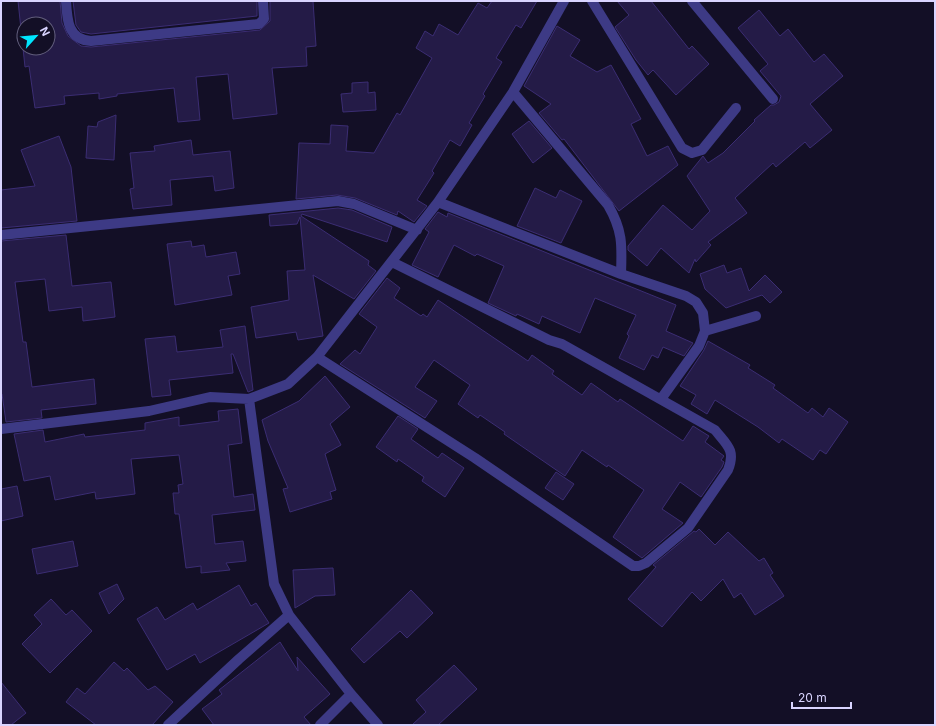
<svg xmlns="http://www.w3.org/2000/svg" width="936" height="726" font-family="Inter,sans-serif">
<rect width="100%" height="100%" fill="#130f26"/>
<!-- building -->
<path fill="#241b47" stroke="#3b2d73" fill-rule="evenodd" d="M18 1H60L62 23 68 36 81 46 91 47 260 30 270 21V1H313L316 46 306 47 307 66 272 68 277 114 233 119 228 74 196 77 200 120 178 122 174 88 117 94V96L99 99V93L64 96 65 104 35 108 29 66 25 67ZM24 24H48V48H24Z
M73 1H257V16L91 34 81 32 76 25Z
M492 1H537L521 28 516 25 496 58 502 62 483 94 485 96 469 123 472 125 460 146 450 140 432 171 434 173 417 200 427 206 414 222 398 211 397 215 355 198 337 195 296 199 299 143 330 144 331 125 348 126 346 151 374 153 397 113 400 115 432 58 416 48 425 31 433 36 439 24 458 35 478 3 487 8Z
M617 1H651L689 49 692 46 709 64 676 95 653 70 648 75 636 60 615 27 629 15Z
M759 10 780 36 788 29 814 62 824 54 843 76 810 104 832 130 810 148 805 142 776 167 773 163 735 198 747 213 708 242 711 245 696 262 695 259 689 273 661 248 647 266 628 250V246L663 205 692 230 710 211 687 176 703 156 708 163 723 153 755 121 754 120 771 105H774L779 102 781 96 760 71 768 64 738 28Z
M557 26 580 40 570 56 597 72 611 65 641 119 631 124 647 156 668 146 678 165 619 211 564 139 562 140 539 113 551 104 524 86Z
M368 82V93L375 92 376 110 343 112 341 94 352 93V83Z
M116 115 114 160 86 158 88 126 97 127 98 122Z
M529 121 552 148 533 163 512 134Z
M59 136 71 167 77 221 1 228V190L35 186 21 150Z
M191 140 193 155 230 151 234 188 215 191 213 176 170 180 172 205 133 209 130 189 134 188 130 153 155 151 154 146Z
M535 188 556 198 560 190 582 201 561 243 517 226Z
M338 208 352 210 392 227 387 242 302 214 301 216 369 261 368 265 376 271 354 299 313 275 323 336 298 340 296 332 256 338 251 307 289 300 287 271 305 270 300 217 297 224 270 226 269 215Z
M438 212 447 217 448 213 676 305 666 331 693 343 684 356 663 347 658 358 652 355 644 370 619 358 629 336 627 334 636 315 595 298 580 333 542 316 539 324 517 314 516 316 488 303 504 266 477 254 475 256 454 245 438 277 412 265 429 232 425 229Z
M66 235 72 286 111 282 115 317 83 321 82 307 49 311 45 279 15 282 23 342H26L32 387 94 379 96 404 41 410 42 418 6 422 2 394H1V241Z
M191 241 192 247 204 245 206 257 236 252 240 274 228 276 232 295 175 305 167 244Z
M724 265 727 273 741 268 749 291 765 275 782 292 770 303 762 295 726 308 705 289 700 274Z
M387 278 400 288 394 298 421 316 423 314 427 317 438 300 528 361 532 355 554 371 552 374 582 395 591 383 618 402 620 399 683 441 693 426 709 436 705 442 724 456 721 460 724 462 722 467 701 497 680 482 662 509 683 523 642 558 613 537 644 490 608 465 607 467 582 450 565 476 504 434 505 432 480 415 478 418 458 404 470 385 434 360 415 387 437 401 425 418 340 364 355 350 360 354 377 327 359 314Z
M245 326 253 390 248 392 233 354H231L233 373 169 380 171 395 152 397 145 339 175 336 177 352 223 347 220 330Z
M708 341 750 365 748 368 775 385 773 388 808 413 812 408 823 417 829 408 848 422 826 454 820 450 813 460 782 439 779 443 758 427 715 400 707 414 691 404 696 395 680 386 704 350Z
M325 376 350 407 330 424 341 445 325 454 336 490 330 492 332 499 290 512 283 489 288 488 268 441 262 420 299 401Z
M238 409 242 443 228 445 234 497 253 494 255 510 212 515 215 544 243 541 246 561 226 563 230 570 201 573V566L186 568 179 514H175L173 493H179L178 485 183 484 179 455 131 459 135 494 96 499 95 492 55 500 50 476 24 481 14 434 43 430 45 442 84 434 85 437 145 430V423L179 417V426L219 421 218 411Z
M398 416 418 429 411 439 438 458 442 453 464 468 445 497 422 481 424 477 398 459 397 462 376 447Z
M556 472 574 484 563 500 545 488Z
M17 486 23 516 1 521V489Z
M699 529 715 545 728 532 759 561 764 558 773 573 770 575 784 596 755 615 741 593 734 598 723 579 701 601 692 592 662 627 628 599 656 567 653 565 694 531 696 532Z
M73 541 78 566 37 574 32 549Z
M333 568 335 595 315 596 295 608 293 570Z
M117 584 124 599 109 614 99 593Z
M239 585 251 606 256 603 269 623 200 663 195 654 167 670 137 619 157 607 165 620 193 603 197 610Z
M411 590 433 613 407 638 400 631 364 663 351 649Z
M51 599 66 615 72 610 92 631 50 673 22 644 42 624 34 615Z
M280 642 298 671 297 657 330 694 304 717 311 725H214L202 709 222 694 219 690Z
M114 662 124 671 127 668 148 690 155 686 173 702 152 725H96L66 702 77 688 85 694Z
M454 665 477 689 438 725H412L426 712 416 700Z
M1 682 26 713 11 725H1Z"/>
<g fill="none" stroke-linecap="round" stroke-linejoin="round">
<!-- minor -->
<path stroke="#3d3a85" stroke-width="10" d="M66 1C67 20 68 40 91 41L259 24 264 19 263 1
M592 1 682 148 692 153 702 150 736 108
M692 1 773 99
M513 92 608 205C623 231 622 245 621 274
M438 202 621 274 686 296 696 302 703 313 705 331
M1 235 338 201 354 204 417 230
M317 357 475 458 633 566H639L646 563 688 528 728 470C736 450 727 445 715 430L562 344 549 340 392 262
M249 399 274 584 289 615 351 694 378 725
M661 399 699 346 705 331 756 316
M1 429 149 411 210 397 249 399 288 384 317 357 438 202 513 92 564 1
M168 725 239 659 289 615
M320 725 351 694"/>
</g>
<!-- border -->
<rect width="936" height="726" fill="none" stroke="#d9d4ff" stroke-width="4"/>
<!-- north arrow -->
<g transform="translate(36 36) rotate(63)"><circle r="19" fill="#130f26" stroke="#625e7d"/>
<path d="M0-3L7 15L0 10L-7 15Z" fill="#00e5ff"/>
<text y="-6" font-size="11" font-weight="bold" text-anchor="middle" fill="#d9d4ff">N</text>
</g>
<!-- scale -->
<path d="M792 702v6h59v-6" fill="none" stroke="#d9d4ff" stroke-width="2"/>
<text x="798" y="702" font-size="12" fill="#d9d4ff" stroke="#130f26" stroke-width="3" paint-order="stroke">20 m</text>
</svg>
